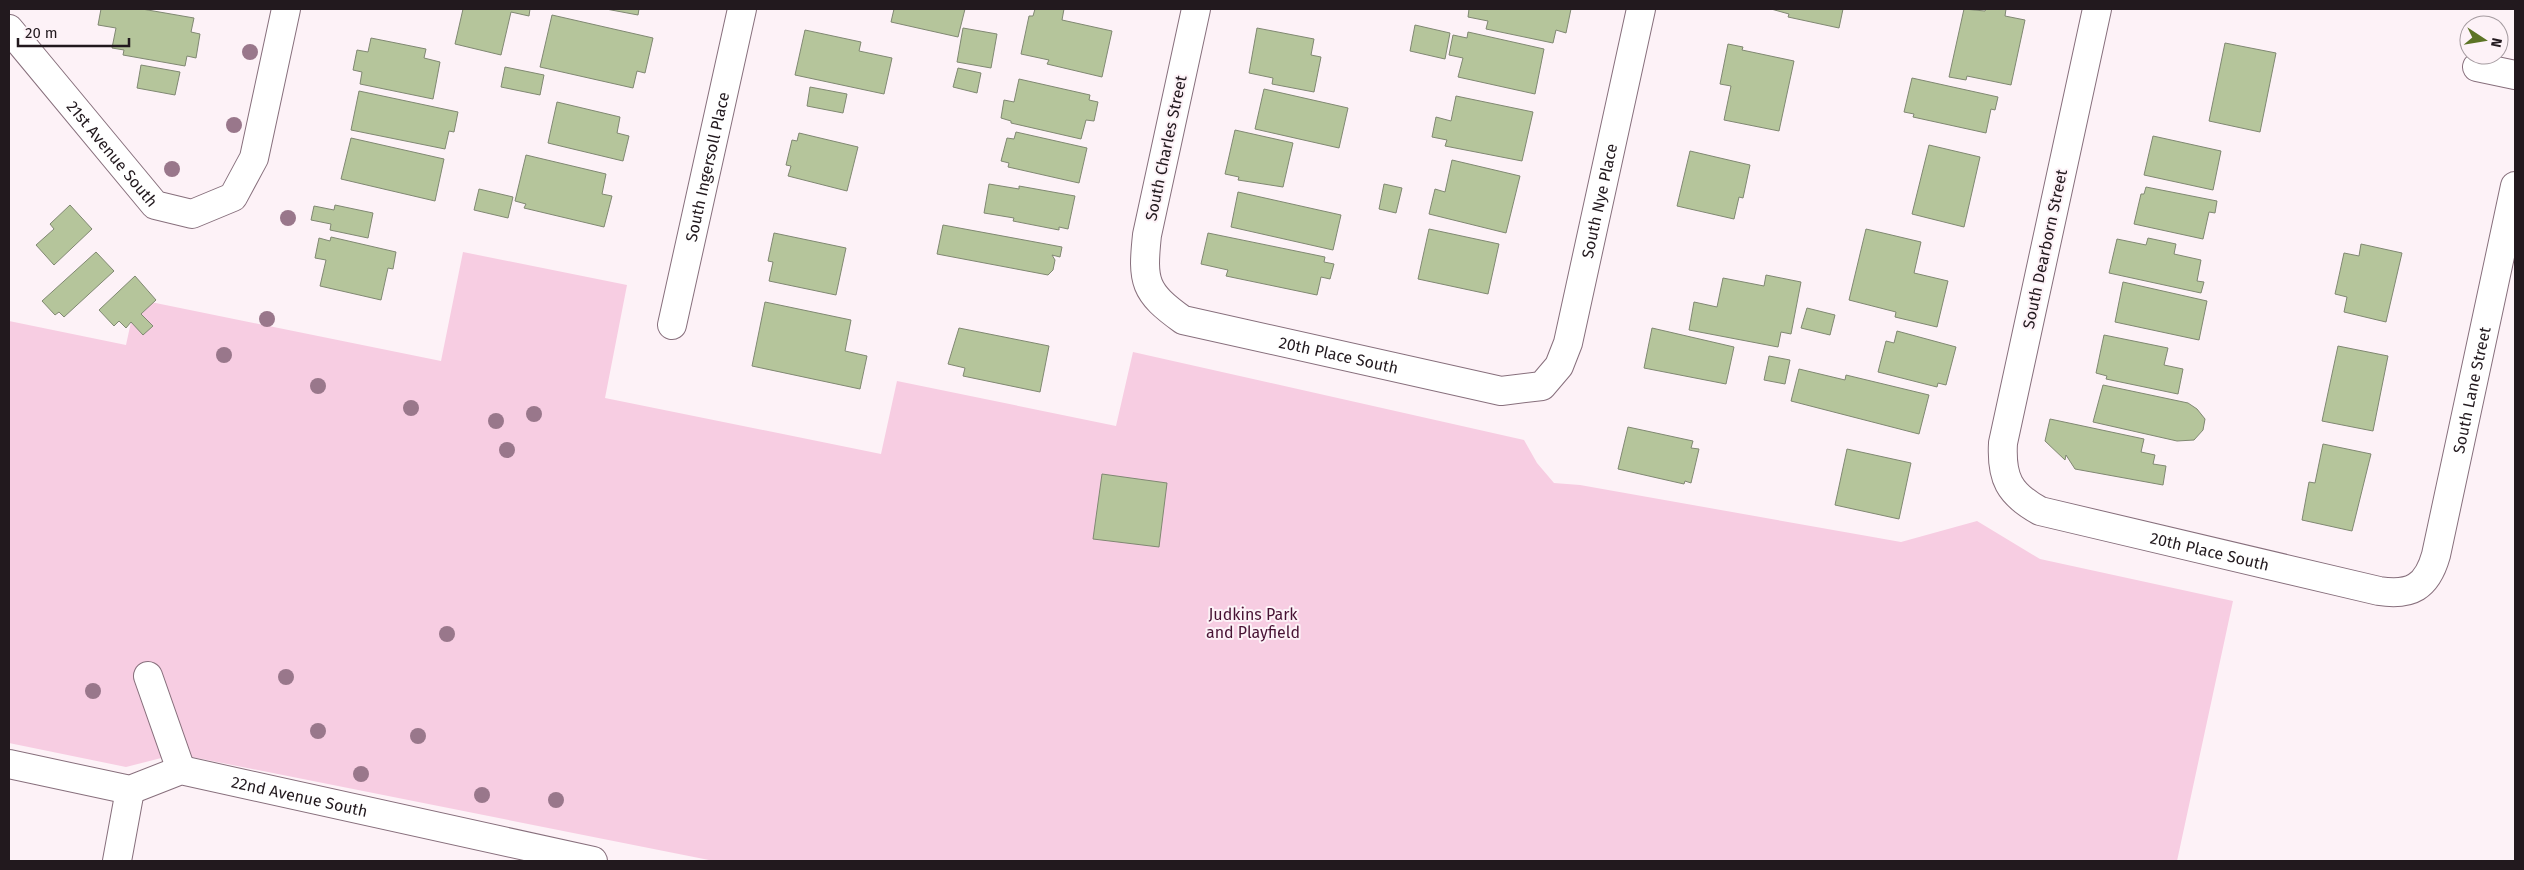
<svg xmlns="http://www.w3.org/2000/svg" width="2524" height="870" font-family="'Fira Sans',sans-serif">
<rect width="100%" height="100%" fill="#fdf2f7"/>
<!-- green -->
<path fill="#f7cde2" d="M463 252 627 285 605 398 881 454 897 381 1116 426 1133 352 1524 440 1537 463 1554 483 1580 485 1901 542 1977 521 2040 559 2233 601 2177 861H714L177 754 126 767 9 743V321L126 345 136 299 441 361Z"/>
<!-- building -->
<path fill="#b5c59b" stroke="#808872" d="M101 9H142L194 18 191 32 200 34 196 58 187 56 185 66 123 55 124 50 112 48 116 28 98 25Z
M463 9H530L529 16 511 12 501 55 455 44Z
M606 9H639L638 15Z
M894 9H965L958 37 891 22Z
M1035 9H1064L1062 20 1112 31 1102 77 1047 64 1049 60 1021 54 1029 16H1033Z
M1469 9H1571L1566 33 1556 30 1553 43 1486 29 1488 21 1468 17Z
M1771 9H1843L1839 28 1788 17 1789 14Z
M1964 9 1985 11 1986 9H2006L2005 16 2025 20 2011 85 1967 76 1966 80 1949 77Z
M552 15 653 38 645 73 637 71 633 88 540 67Z
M1415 25 1450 33 1445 59 1410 51Z
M963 28 997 34 991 68 957 62Z
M1257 28 1314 39 1311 55 1321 57 1314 92 1272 84 1273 78 1249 73Z
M805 30 861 42 859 51 892 58 884 94 795 75Z
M1468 32 1544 49 1535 94 1458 77 1463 58 1449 55 1453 35 1467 38Z
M371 38 426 49 424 58 440 62 433 99 360 84 362 72 353 70 357 50 368 52Z
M2225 43 2276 53 2260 132 2209 121Z
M1728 44 1743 47 1742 50 1794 61 1779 131 1724 120 1731 86 1720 84Z
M141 65 180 72 175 95 137 88Z
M505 67 544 75 540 95 501 87Z
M958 68 981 73 977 93 953 87Z
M1912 78 1998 97 1995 110 1991 109 1986 133 1913 117 1914 114 1904 112Z
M1019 79 1090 95 1089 100 1098 102 1094 121 1086 120 1081 139 1011 123V121L1001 118 1004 100 1014 102Z
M810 87 847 94 843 113 807 106Z
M1264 89 1348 108 1339 148 1255 129Z
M359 91 458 112 454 132 449 131 445 149 351 130Z
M1456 96 1533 112 1522 161 1445 146 1447 140 1432 137 1436 117 1451 121Z
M557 102 620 117 617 133 629 136 623 161 548 143Z
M1235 130 1293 143 1283 187 1238 180 1239 177 1225 174Z
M1016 132 1087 148 1079 183 1008 167 1009 163 1001 161 1007 138 1014 139Z
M799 133 858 147 847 191 788 176 791 166 786 165 792 140 797 141Z
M2153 136 2221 151 2213 190 2144 175Z
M351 138 444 159 435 201 341 179Z
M1929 145 1980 157 1964 227 1912 214Z
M1690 151 1750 165 1743 198 1739 197 1734 219 1677 206Z
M526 155 606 174 602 194 612 196 604 227 524 208 526 204 515 201Z
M1452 160 1520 176 1506 233 1429 214 1435 189 1445 192Z
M989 184 1019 189V186L1075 196 1068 229 1059 227V230L1013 221 1014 218 984 213Z
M1384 184 1402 188 1396 213 1379 209Z
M2146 187 2217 201 2215 213 2209 212 2203 239 2134 224 2141 194H2144Z
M479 189 513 197 508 218 474 210Z
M1238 192 1341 215 1333 250 1231 227Z
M70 205 92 229 54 265 36 245 54 229 50 224Z
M335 205 373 213 368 238 330 230 331 224 311 220 314 206 334 210Z
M943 225 1062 247 1060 257 1052 255 1055 260 1053 270 1048 275 937 254Z
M1429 229 1499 244 1488 294 1418 279Z
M1866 229 1921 242 1914 273 1948 281 1937 327 1895 317 1896 312 1849 300Z
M774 233 846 248 836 295 769 281 773 262 768 261Z
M1208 233 1325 257 1324 262 1334 264 1330 279 1321 277 1317 295 1226 276 1228 270 1201 264Z
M331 237 396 252 393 269 388 268 381 300 320 286 326 260 315 258 319 238 330 241Z
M2148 238 2176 244 2174 254 2201 260 2197 281 2204 282 2201 293 2109 273 2117 239 2146 245Z
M2361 244 2402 253 2386 322 2344 312 2347 297 2335 294 2344 253 2359 256Z
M96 252 114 271 64 317 59 312 55 315 42 301Z
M1766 275 1801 282 1791 334 1781 332 1778 347 1689 330 1694 302 1717 307 1723 278 1764 286Z
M135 276 156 300 141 314 153 326 143 335 131 322 126 328 119 321 114 326 99 310Z
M2123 282 2207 301 2199 340 2115 322Z
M765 302 851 320 845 351 867 356 860 389 752 366Z
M1807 308 1835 315 1830 335 1801 328Z
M959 328 1049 346 1040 392 963 376 965 368 948 364Z
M1652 328 1734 347 1726 384 1644 368Z
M1897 331 1956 347 1946 385 1938 383 1937 387 1878 372 1886 341 1894 343Z
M2104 335 2168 348 2164 365 2183 369 2178 394 2106 379 2107 376 2096 373Z
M2338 346 2388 356 2373 431 2322 421Z
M1769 356 1790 360 1785 384 1764 380Z
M1799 369 1845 380 1846 375 1929 395 1919 434 1791 401Z
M2103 385 2188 403 2197 409 2205 419 2203 430 2194 440 2177 441 2093 422Z
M2050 419 2144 439 2141 452 2155 455 2153 464 2166 466 2163 485 2075 469 2066 455 2065 460 2045 441Z
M1628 427 1693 441 1691 448 1699 449 1691 483 1685 481 1684 484 1618 469Z
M2323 444 2371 454 2352 531 2302 520 2309 482 2315 483Z
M1847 449 1911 463 1899 519 1835 505Z
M1102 474 1167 483 1159 547 1093 539Z"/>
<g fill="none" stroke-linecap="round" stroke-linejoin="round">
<!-- minor casing -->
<g stroke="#876f7c" stroke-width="30">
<g id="minor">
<path id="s1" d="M1196 9 1147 235C1142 282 1144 292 1183 320L1501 391 1542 386 1559 366 1568 343 1641 9"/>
<path id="s2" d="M2097 9 2003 443C2001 478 2009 494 2040 511L2379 591C2411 596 2427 587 2436 555L2515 186"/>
<path id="s3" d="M9 29 155 205 192 214 233 197 254 158 286 9"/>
<path d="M2477 67 2515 75"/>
<path id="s4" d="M672 325 742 9"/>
<path d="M148 676 181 770"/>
<path id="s5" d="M9 764 130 790 181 770 593 861"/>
<path d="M117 861 130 790"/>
</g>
</g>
<!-- minor -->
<use href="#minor" stroke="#fff" stroke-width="28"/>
</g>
<!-- trees -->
<g fill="#99778b">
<circle cx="250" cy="52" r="8"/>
<circle cx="234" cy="125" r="8"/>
<circle cx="172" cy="169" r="8"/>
<circle cx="288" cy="218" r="8"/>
<circle cx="267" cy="319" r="8"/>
<circle cx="224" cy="355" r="8"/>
<circle cx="318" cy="386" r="8"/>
<circle cx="411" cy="408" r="8"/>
<circle cx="534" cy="414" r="8"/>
<circle cx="496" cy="421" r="8"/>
<circle cx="507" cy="450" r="8"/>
<circle cx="447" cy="634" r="8"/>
<circle cx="286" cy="677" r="8"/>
<circle cx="93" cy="691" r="8"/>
<circle cx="318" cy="731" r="8"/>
<circle cx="418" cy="736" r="8"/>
<circle cx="361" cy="774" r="8"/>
<circle cx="482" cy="795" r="8"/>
<circle cx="556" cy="800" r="8"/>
</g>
<g text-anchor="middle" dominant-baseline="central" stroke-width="4" stroke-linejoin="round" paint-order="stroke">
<!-- street labels -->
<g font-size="16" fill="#22191e" stroke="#fdf2f7">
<text transform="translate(1166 148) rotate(-78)">South Charles Street</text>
<text stroke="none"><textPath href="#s3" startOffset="162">21st Avenue South</textPath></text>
<text stroke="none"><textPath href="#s4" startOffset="162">South Ingersoll Place</textPath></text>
<text stroke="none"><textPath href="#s1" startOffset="895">South Nye Place</textPath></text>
<text transform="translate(2045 249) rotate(-78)">South Dearborn Street</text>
<text stroke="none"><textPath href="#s1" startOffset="491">20th Place South</textPath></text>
<text stroke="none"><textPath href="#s2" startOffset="1121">South Lane Street</textPath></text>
<text stroke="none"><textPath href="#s2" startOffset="702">20th Place South</textPath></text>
<text stroke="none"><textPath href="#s5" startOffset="300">22nd Avenue South</textPath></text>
</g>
<!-- park labels -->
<g font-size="16" fill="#471233" stroke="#fdf2f7">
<text x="1253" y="614">Judkins Park<tspan x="1253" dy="18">and Playfield</tspan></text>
</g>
</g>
<!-- border -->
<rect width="2524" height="870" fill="none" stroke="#22191e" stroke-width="20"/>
<!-- north arrow -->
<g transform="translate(2484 40) rotate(102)"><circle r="24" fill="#fdf2f7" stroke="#a59ba0"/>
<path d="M0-4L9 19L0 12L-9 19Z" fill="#5c7425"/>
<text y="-8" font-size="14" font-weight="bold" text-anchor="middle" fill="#22191e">N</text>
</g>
<!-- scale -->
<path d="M18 38v8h111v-8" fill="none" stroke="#22191e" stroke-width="2.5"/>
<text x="25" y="38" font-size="15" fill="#22191e" stroke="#fdf2f7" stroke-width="4" paint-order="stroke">20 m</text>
</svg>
